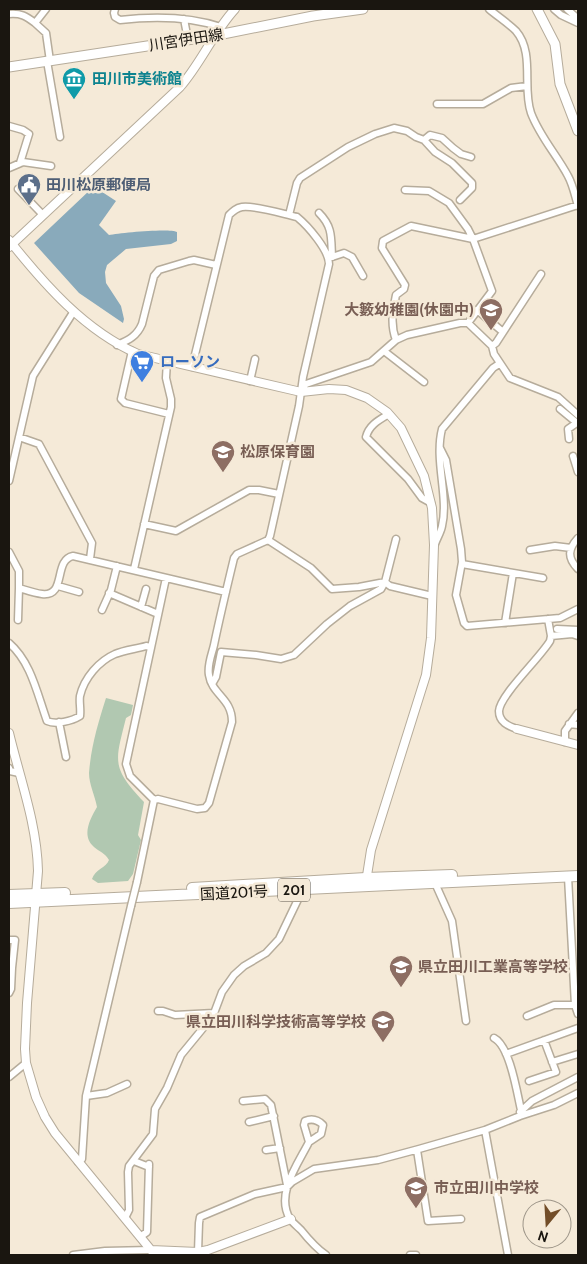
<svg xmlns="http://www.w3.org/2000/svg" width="587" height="1264" font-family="Cabin,'Noto Sans JP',sans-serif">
<rect width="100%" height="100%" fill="#f5ead8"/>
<!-- green -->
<path fill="#b1c8b1" d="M106 698 133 705 131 715 126 718C115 762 111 767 144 802L138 835 141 840 133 874 128 881 98 883 92 879C95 869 106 868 109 860 105 853 100 852 94 847 81 836 90 819 97 807 95 796 89 784 89 773 91 747 98 723 106 698Z"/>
<!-- water -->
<path fill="#89aabb" d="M96 188 116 201 99 225 109 235C120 233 169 228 177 232V241L171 244 126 249 107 265 105 272 106 283 121 306 124 319 123 323 79 293 34 243 90 190Z"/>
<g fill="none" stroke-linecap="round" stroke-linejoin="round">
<!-- minor casing -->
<g stroke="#b6ac9b" stroke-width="9">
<path id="minor" d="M46 9 35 23 46 33 50 61
M115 9 114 13 115 17 120 20C154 16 188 16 221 27
M489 9C497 16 508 23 516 31 535 53 522 88 531 113 540 137 557 155 568 176 573 185 575 196 578 206
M554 9 561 15 578 23
M567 9 576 17 574 20
M9 14C21 13 26 16 35 23
M184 19 188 40
M47 61 60 137
M437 104H483L511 88 527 86
M9 126 23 130 29 134 20 163
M424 140 430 135 442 138 453 148 461 154 471 157
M9 168 23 162 51 166
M18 189 43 215
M405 190 429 191 449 203 468 229 473 239 492 291 468 323
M319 213C333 227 331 238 332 257
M289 215 297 183 300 178 348 147 375 134 394 128 407 131 416 137 424 140 435 152 452 163 472 183V188L460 200
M329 258 344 253 352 257 363 276
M477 310 503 332
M396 340C390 324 393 311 396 295L404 289 405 285 382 248 383 241 411 226 473 239 578 205
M117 345C129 340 137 336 142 324L154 276 159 270 189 261 194 260 216 265
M492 346 496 343 541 274
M132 351 121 399 125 403 169 414
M384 351 424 382
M250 381 255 359
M301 391 306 384 371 362 396 340 407 335 460 323H468L492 346 494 354 510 378 558 397 578 415
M560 409 577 423
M389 414C379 420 369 425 366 437L408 479 422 498 431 503
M19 437 39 444 92 543 90 559
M569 439 568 429 578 422
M440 448 446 460 461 549 462 562 456 595 464 623 467 626 560 618 578 609
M573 456 578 472
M9 481 33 376 74 311
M144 524 176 531 249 490H259L279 494
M578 538C568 549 567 558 578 569
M268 540 311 568 332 589 359 587 385 582 390 586 432 596
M435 544C437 538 441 532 442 526 449 497 434 460 442 429L493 368 499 364
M530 550 555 546 571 548
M9 552 19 571V588C26 590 34 593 42 594 67 597 53 560 73 556L226 592
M462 564 543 578
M134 569 171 407V399L166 378 167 361
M166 578 126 764 130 776 154 800 158 799 197 809 205 808 209 803 232 722C232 698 212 695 209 675 207 665 212 654 214 645 220 616 227 587 234 558L237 554 268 540 270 536 299 406 303 377 329 264C329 250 308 226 297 217 283 214 255 205 242 207 236 208 233 211 229 215L192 367
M58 586 79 592
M109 593 158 614
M141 607 146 589
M102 610 111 590 117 566
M18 620 19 588
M505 623 513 573
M557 629 578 630
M551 636 572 634 578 636
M9 643C31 662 37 693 47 721 56 725 72 721 80 716 81 709 79 702 80 696 84 678 99 661 115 654 125 650 136 649 146 646L151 647
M212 684 216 677 221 652 256 655 281 659 294 655 327 624 350 606 381 589 385 582 396 539
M59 722 66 757
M569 724 578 725
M517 729C508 726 499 722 499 711 500 695 540 658 550 641L551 636 548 619
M565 742V731L578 713
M9 768 10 771 19 773
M568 877 575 1005 578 1014
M137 882 154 800
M435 883 452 921 466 1021
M9 940H15L12 968
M9 968H12L11 989 9 993
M158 1011H163L175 1015 214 1013
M527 1016 554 1005H575
M494 1038C510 1046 517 1093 521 1110
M506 1054 578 1028
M552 1062 578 1054
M9 1077 26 1063
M529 1081 556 1072 544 1040
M86 1096 107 1093 127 1084
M243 1101 265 1099 271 1105 287 1185
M520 1112 532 1101 578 1077
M249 1122 274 1116
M485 1130 508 1255
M309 1142 321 1134 323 1125C318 1120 312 1118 305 1121L304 1125 309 1142C298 1164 275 1194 290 1219 293 1223 298 1227 301 1230 309 1240 316 1248 326 1255
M266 1150 280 1148
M417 1150 428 1221 461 1219
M134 1161 149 1167
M78 1162 82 1159 86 1096 131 906
M125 1218 129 1210 128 1172 129 1166 153 1134 155 1109 167 1088 181 1055 213 1016 222 992 234 975 244 966 266 953 279 939 303 889
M140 1237 147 1232 149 1164
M198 1252 199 1223 200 1217 255 1194 287 1187 292 1182 314 1169 378 1160 419 1149 485 1130 520 1116 554 1105 578 1093
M73 1255 105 1251 151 1250
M410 1255H416"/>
</g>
<!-- tertiary casing -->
<g stroke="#b6ac9b" stroke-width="10">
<path id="tertiary" d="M9 240C44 284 85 331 138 354L301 392 329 389 346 390 367 398 387 412 401 428 424 476 432 508 434 545 431 638 426 675 371 850 366 882
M9 247 180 87C201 63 213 33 235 9
M517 729 578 745
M9 733C20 779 37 824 38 871L27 1003 25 1049 26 1063 36 1097 45 1117 55 1133 155 1255
M151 1250 198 1252 208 1250 291 1219"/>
</g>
<!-- secondary casing -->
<g stroke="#b6ac9b" stroke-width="11">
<path id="secondary" d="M537 9 555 44 560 84 578 131
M9 67 213 36 313 16 363 9"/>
</g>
<!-- trunk casing -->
<g stroke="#b6ac9b" stroke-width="12">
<path id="trunk" d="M192 888 366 878 452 875
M9 895 65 893
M9 903 578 876"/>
</g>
<!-- minor -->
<use href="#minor" stroke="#fff" stroke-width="6"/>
<!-- tertiary -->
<use href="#tertiary" stroke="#fff" stroke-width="8"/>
<!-- secondary -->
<use href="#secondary" stroke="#fff" stroke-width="9"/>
<!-- trunk -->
<use href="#trunk" stroke="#fff" stroke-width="10"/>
<!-- minor-bridge casing -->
<g stroke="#b6ac9b" stroke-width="9" stroke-linecap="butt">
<path id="minor-bridge" d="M131 906 137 882"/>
</g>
<!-- minor-bridge -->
<use href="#minor-bridge" stroke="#fff" stroke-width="6"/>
</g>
<!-- icons -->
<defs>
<g id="museum-pin" transform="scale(1.25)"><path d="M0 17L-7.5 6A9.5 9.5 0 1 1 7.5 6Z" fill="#0f9aa8" stroke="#f5ead8"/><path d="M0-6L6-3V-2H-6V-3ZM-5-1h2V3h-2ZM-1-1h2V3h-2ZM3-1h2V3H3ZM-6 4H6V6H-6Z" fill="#fff"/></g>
<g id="civic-pin" transform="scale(1.25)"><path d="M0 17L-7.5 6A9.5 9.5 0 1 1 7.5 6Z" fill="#5c6f8a" stroke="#f5ead8"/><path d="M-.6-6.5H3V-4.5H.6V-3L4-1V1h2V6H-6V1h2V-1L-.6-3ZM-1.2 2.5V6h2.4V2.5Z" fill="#fff"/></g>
<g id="school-pin" transform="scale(1.25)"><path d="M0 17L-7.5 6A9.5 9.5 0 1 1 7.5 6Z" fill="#8d6e63" stroke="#f5ead8"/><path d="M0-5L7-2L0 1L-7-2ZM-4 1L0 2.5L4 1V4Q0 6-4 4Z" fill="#fff"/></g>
<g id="supermarket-pin" transform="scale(1.25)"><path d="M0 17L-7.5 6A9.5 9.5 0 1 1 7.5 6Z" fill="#3f7fe0" stroke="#f5ead8"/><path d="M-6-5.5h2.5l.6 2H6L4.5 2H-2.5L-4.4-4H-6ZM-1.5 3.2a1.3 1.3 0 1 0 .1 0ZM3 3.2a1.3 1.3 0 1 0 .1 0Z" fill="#fff"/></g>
</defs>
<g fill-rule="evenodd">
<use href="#museum-pin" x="74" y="79"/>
<use href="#civic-pin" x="29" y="185"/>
<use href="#school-pin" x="491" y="310"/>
<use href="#supermarket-pin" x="142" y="362"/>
<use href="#school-pin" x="223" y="452"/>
<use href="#school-pin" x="401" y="967"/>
<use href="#school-pin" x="383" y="1022"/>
<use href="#school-pin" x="416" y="1188"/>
</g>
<g text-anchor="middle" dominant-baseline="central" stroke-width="5" stroke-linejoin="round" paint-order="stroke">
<!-- shield labels -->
<rect fill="#f5ead8" stroke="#5c564c" stroke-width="1" x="278" y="878.5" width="32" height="23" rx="4"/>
<g font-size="14" font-weight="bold" fill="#1a1610">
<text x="294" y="890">201</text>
</g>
<!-- street labels -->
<g font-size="15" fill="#1a1610" stroke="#f5ead8">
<text transform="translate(186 40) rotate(-9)">川宮伊田線</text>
<text transform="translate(234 893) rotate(-3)">国道201号</text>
</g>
<!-- culture labels -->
<g font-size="15" font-weight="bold" fill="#0d838f" stroke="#f5ead8" text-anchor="start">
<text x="92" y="79">田川市美術館</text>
</g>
<!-- service labels -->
<g font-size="15" font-weight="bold" fill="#4e5e75" stroke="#f5ead8" text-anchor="start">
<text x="46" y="185">田川松原郵便局</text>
</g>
<!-- education labels -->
<g font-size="15" font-weight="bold" fill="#785e54" stroke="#f5ead8" text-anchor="start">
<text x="474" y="310" text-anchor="end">大籔幼稚園(休園中)</text>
<text x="240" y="452">松原保育園</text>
<text x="418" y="967">県立田川工業高等学校</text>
<text x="366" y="1022" text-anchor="end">県立田川科学技術高等学校</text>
<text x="434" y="1188">市立田川中学校</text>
</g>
<!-- shop labels -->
<g font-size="15" font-weight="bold" fill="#366cbe" stroke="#f5ead8" text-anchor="start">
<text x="160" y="362">ローソン</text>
</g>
</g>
<!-- border -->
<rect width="587" height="1264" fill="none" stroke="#1a1610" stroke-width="20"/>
<!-- north arrow -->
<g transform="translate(547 1224) rotate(198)"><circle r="24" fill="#f5ead8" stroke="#9d9588"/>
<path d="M0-4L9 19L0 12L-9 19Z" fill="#734e29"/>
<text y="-8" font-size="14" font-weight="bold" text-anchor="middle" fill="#1a1610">N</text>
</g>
</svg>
